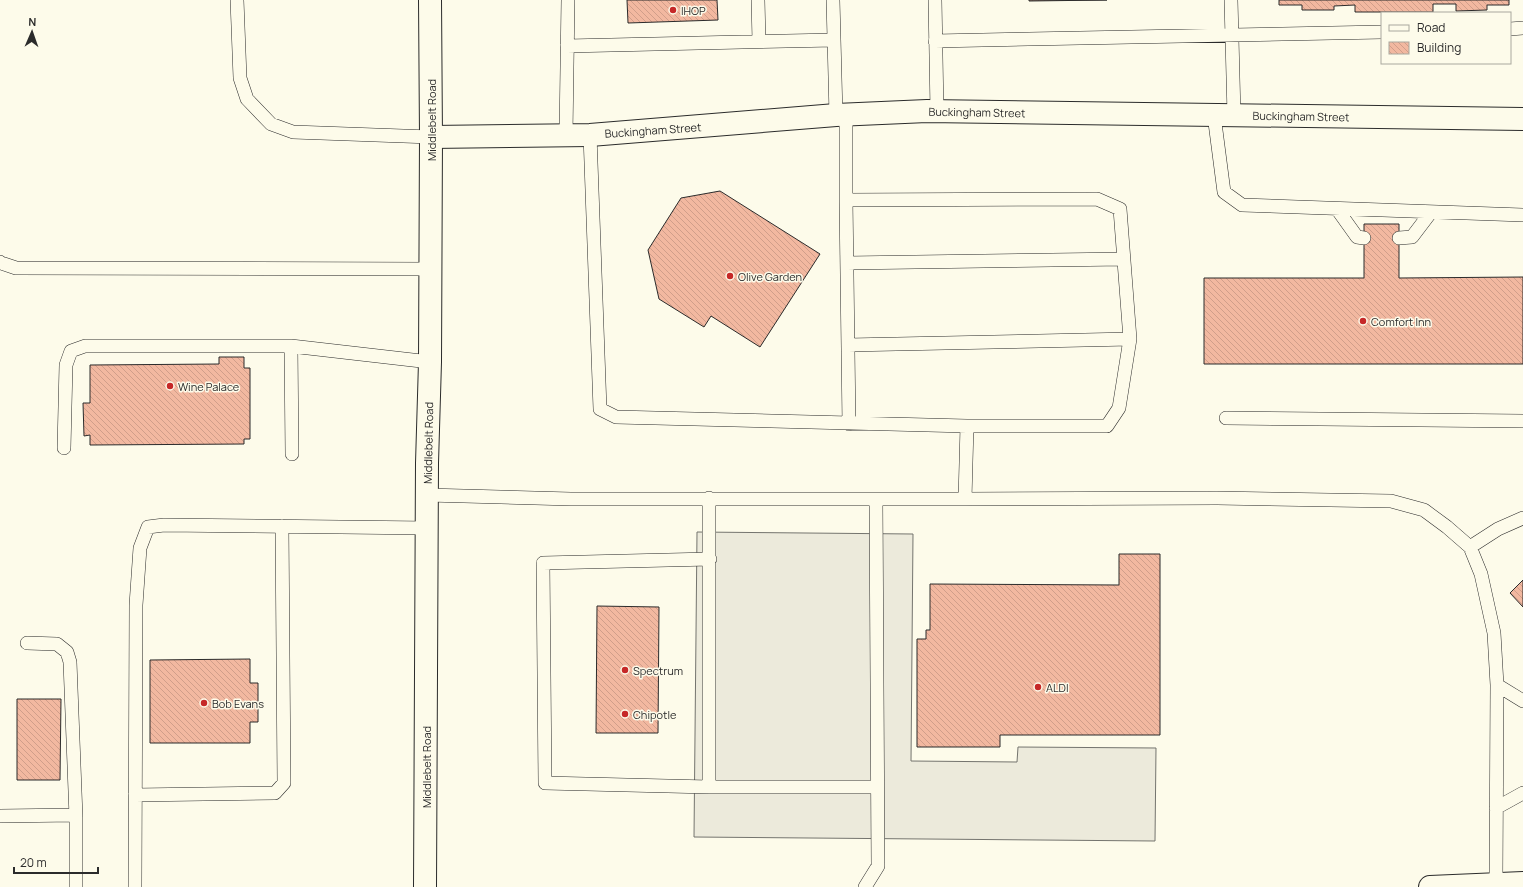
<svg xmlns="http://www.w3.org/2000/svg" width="1523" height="887" font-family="Manrope,sans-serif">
<defs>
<pattern id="building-back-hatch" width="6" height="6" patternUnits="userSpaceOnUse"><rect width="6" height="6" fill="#f2b8a0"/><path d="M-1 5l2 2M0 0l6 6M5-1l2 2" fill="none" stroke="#d09e8a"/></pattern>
</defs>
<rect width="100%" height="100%" fill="#fdfbea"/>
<!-- parking -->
<path fill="#eceadb" stroke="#74746e" d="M697 532 913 534 911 761 1017 762 1018 747 1156 748 1155 841 694 837Z"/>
<!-- building -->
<path fill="url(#building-back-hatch)" stroke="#2b2b2b" d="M627 0H717L718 20 628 23Z
M1029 0H1107L1029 1Z
M1279 0H1509V5H1487V10L1456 11V4H1433V12H1355V5L1334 6V10H1302V5H1279Z
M720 191 820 254 760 347 711 316 704 327 659 299 648 250 681 198Z
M1364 224H1399V278L1523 277V364H1204V278H1364Z
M219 357H244V368H250V439H244V444L90 445V435L84 436 83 403H90V365L219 364Z
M1119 554H1160V735H1000V747H917V639H926V630H930V584L1119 585Z
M1523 580V607L1510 593Z
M597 606 659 607 658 733H596Z
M250 659V683H258V722H250V743H150V660Z
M17 699H61L60 780H17Z"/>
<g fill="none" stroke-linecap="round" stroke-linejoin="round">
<!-- lane casing -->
<g stroke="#2b2b2b" stroke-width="14">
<path id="lane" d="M237 0 240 78 247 99 271 124 293 132 431 137
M758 0 759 41
M833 0 836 115
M935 0 937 111
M1231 0 1234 115
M1510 29 1523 28
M935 41 1382 32
M567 46 834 40
M1214 115 1224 192 1242 205 1523 215
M566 134 568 0
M590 135 600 409 616 417 967 426 965 499
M846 200V115
M1337 209 1357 237 1364 238
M1399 238 1412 237 1431 212
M0 262 1 263 16 268 430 269
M847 263 1124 259
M848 345 1130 339
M291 346 292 454
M1226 418 1523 421
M849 424 846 200 1097 199 1120 209 1130 339 1119 408 1107 426H967
M64 448 66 365 71 351 85 346H291L430 362
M427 495 571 499H965L1217 498 1391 501 1424 510 1447 527 1470 547 1481 574 1494 633 1497 685 1496 883
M1470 547 1498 529 1523 518
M710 559 543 563 545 783 709 787H877
M27 643 57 644 67 652 70 662 76 817V887
M1497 685 1523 701
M709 787V498
M135 795 275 793 284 783 282 526
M1496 808 1523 793
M0 816 75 815
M135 887 136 605 140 548 148 527 164 525 427 528
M865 887 878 866 876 499"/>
</g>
<!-- street casing -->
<g stroke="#2b2b2b" stroke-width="24">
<path id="street" d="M431 137 590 135 836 115 927 111 1523 119"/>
</g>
<!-- secondary casing -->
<g stroke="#2b2b2b" stroke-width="24">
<path id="secondary" d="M425 887 427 463 430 362 431 137 430 0
M1430 887 1523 883"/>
</g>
<!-- lane -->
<use href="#lane" stroke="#fdfbea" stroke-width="13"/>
<!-- street -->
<use href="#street" stroke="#fdfbea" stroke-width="22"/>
<!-- secondary -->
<use href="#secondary" stroke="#fdfbea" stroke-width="22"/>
</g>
<!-- markers -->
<g fill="#c62828" stroke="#fdfbea" stroke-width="1.5">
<circle cx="673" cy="10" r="4"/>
<circle cx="730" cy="276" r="4"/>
<circle cx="1363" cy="321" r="4"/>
<circle cx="170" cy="386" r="4"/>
<circle cx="625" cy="670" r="4"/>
<circle cx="1038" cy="687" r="4"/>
<circle cx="204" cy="703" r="4"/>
<circle cx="625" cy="714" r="4"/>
</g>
<g text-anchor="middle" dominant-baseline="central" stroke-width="3" stroke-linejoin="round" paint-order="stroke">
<!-- poi labels -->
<g font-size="11" fill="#2b2b2b" stroke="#fdfbea" text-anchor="start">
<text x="681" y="10">IHOP</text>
<text x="738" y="276">Olive Garden</text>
<text x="1371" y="321">Comfort Inn</text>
<text x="178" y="386">Wine Palace</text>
<text x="633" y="670">Spectrum</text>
<text x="1046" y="687">ALDI</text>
<text x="212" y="703">Bob Evans</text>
<text x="633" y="714">Chipotle</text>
</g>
<!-- street labels -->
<g font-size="11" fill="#2b2b2b" stroke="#fdfbea">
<text transform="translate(977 112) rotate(1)">Buckingham Street</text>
<text transform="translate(1301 116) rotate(1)">Buckingham Street</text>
<text transform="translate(431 120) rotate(-90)">Middlebelt Road</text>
<text transform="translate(653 130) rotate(-4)">Buckingham Street</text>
<text transform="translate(428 443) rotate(-89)">Middlebelt Road</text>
<text transform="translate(426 767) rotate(-90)">Middlebelt Road</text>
</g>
</g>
<!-- legend -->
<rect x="1381" y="12" width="130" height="52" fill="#fdfbea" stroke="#a9a89e"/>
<rect x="1389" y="25" width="20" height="6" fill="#fdfbea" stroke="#a9a89e"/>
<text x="1417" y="32" font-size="12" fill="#2b2b2b">Road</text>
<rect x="1389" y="42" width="20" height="12" fill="url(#building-back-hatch)" stroke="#a9a89e"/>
<text x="1417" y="52" font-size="12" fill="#2b2b2b">Building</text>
<!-- north arrow -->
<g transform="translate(32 32) rotate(2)" stroke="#fdfbea" stroke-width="3" paint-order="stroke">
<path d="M0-3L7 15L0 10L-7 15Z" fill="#2b2b2b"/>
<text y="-6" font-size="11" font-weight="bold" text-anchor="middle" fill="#2b2b2b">N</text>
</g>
<!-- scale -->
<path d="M14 867v6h84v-6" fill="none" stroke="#2b2b2b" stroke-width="2"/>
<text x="20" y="867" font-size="12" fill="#2b2b2b" stroke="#fdfbea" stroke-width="3" paint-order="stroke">20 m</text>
</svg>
